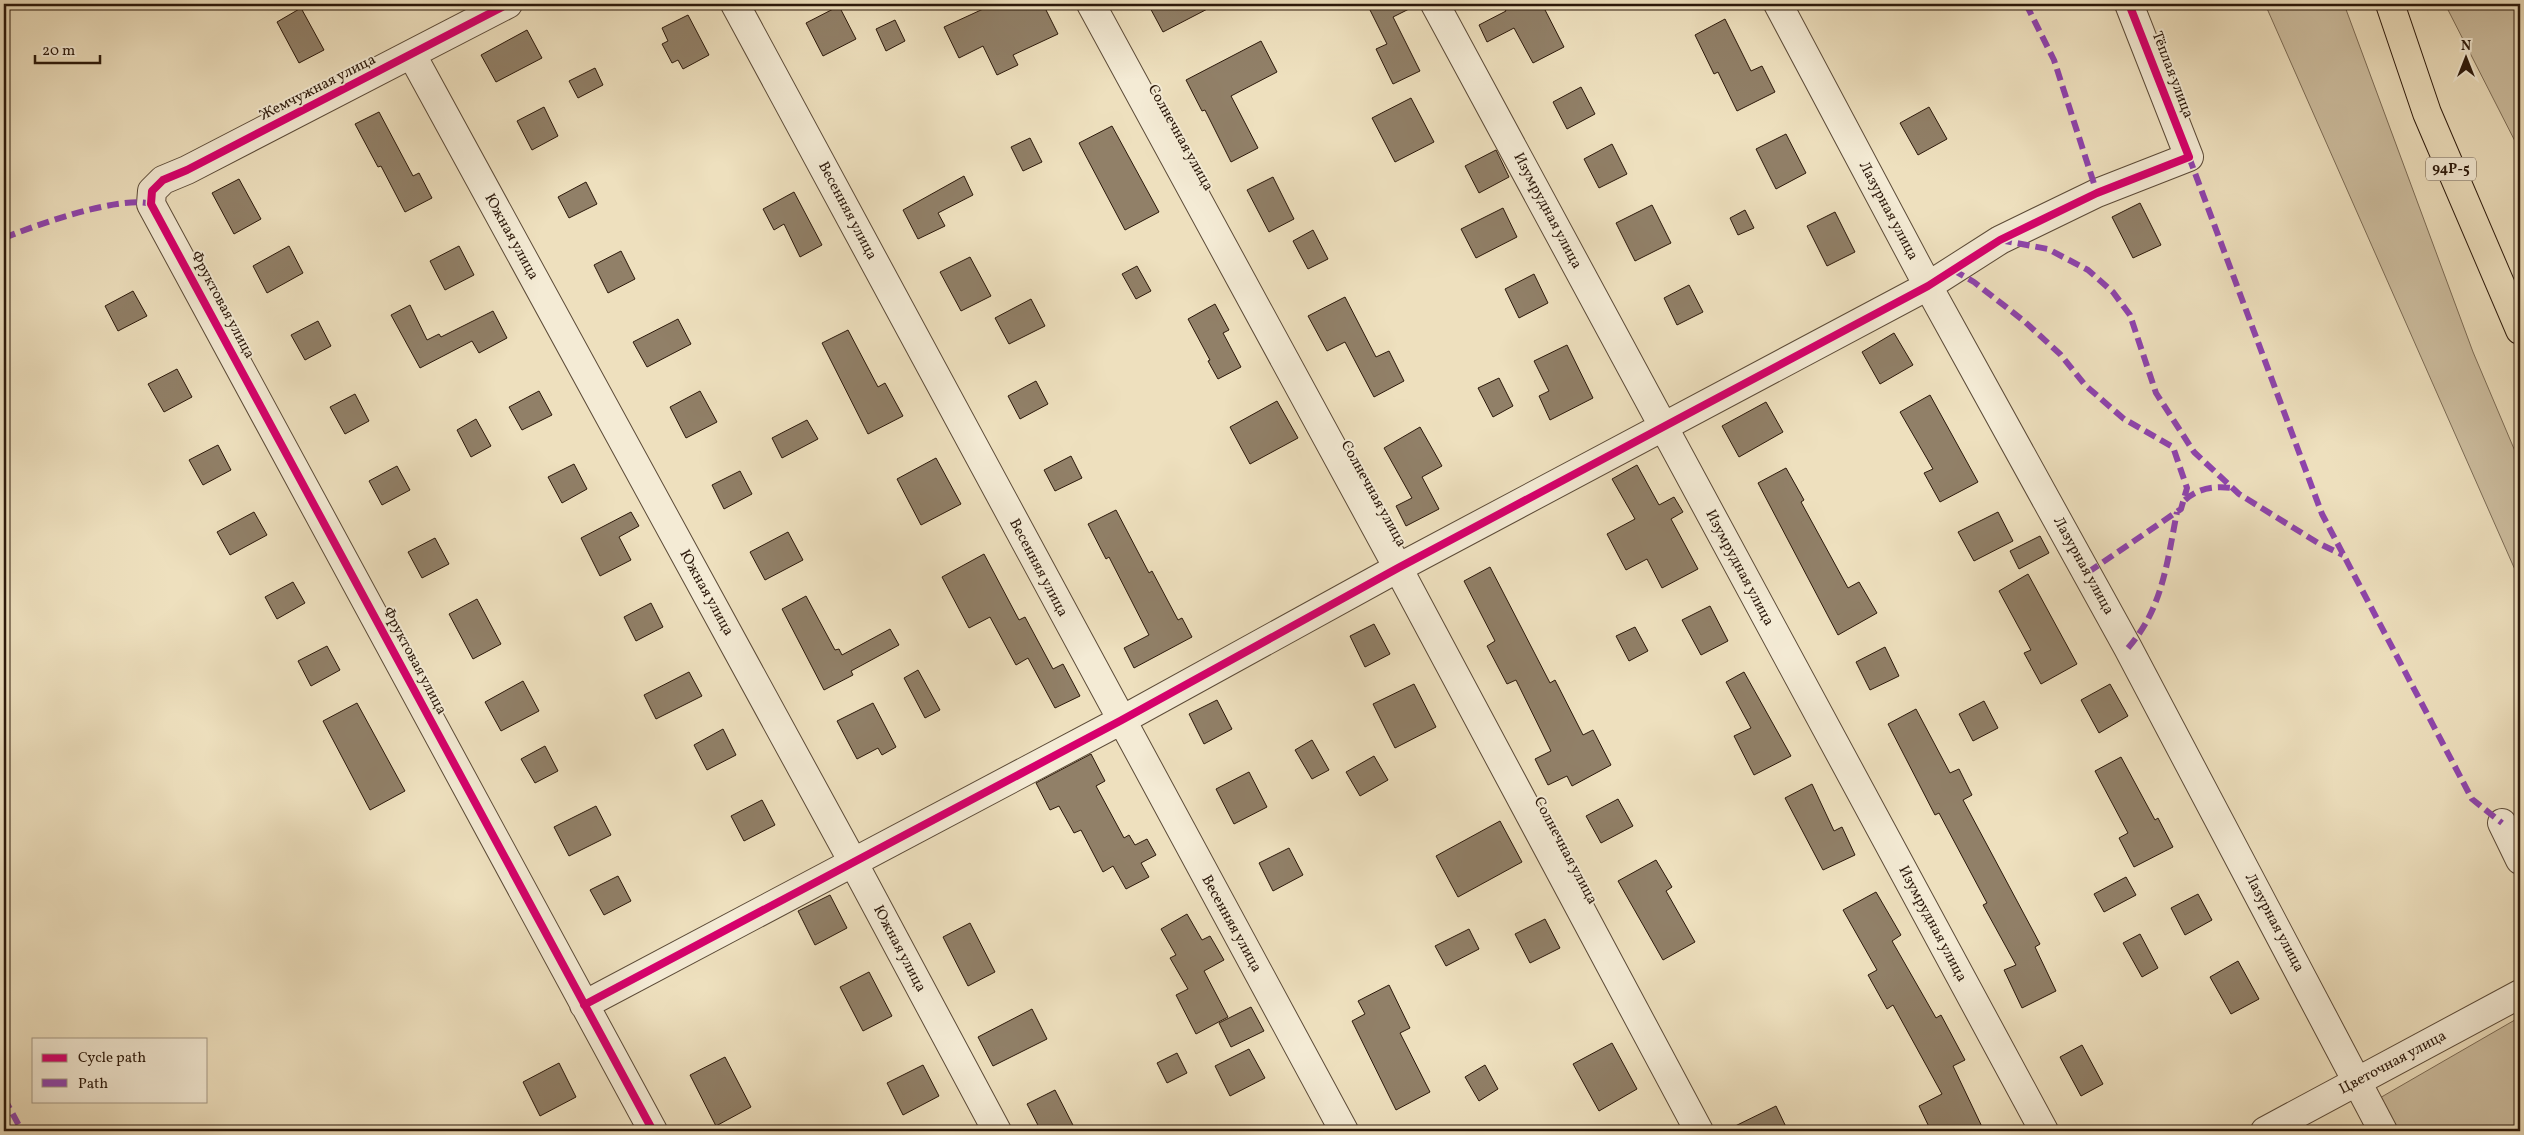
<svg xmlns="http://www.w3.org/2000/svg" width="2524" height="1135" font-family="Vollkorn,serif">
<rect width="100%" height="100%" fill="#eee0be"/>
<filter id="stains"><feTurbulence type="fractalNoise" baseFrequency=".004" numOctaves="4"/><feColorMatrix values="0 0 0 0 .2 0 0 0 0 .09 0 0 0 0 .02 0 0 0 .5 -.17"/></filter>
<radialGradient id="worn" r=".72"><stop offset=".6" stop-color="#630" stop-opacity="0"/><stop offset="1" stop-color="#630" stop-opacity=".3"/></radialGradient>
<!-- green -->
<path fill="#cdbea0" stroke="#7c6c56" d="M2265 4H2344L2473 352 2520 463V581Z
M2445 4H2520V151Z
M2520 1017V1131H2396L2378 1099Z"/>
<!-- building -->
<path fill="#918068" stroke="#2c190b" d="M994 4H1043L1058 34 1013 55 1018 65 997 75 983 46 959 58 944 27Z
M1148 4H1217L1163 32Z
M1367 4H1419L1393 17 1420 71 1393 84 1376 49 1387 44Z
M1502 4H1542L1564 47 1533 63 1514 28 1487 42 1479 25 1506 11Z
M839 6 856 39 823 56 806 23Z
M301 8 324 50 299 63 277 22Z
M688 15 709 55 683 69 678 60 672 63 662 44 668 41 662 28Z
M1725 19 1751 71 1762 66 1775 92 1737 111 1718 72 1714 74 1695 35Z
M895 20 905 41 886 51 876 29Z
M527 30 542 58 496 82 481 55Z
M1261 41 1277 72 1231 96 1258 148 1231 162 1205 110 1202 111 1186 80Z
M595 68 603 85 578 98 569 81Z
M1581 87 1595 114 1567 129 1553 102Z
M1411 98 1434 142 1395 162 1372 118Z
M544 107 558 136 532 150 517 121Z
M1929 107 1947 139 1918 155 1900 123Z
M379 112 413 176 419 173 432 198 405 212 381 166 378 167 355 124Z
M1112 126 1159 212 1125 230 1079 143Z
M1786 134 1806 173 1776 189 1756 149Z
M1030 138 1042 162 1023 171 1011 147Z
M1612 144 1627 174 1599 188 1584 159Z
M1496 150 1509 177 1479 193 1465 166Z
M964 176 973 195 938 213 945 226 918 239 903 210Z
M1273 177 1294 219 1269 232 1247 190Z
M239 179 261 219 234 234 212 193Z
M586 182 597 204 569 218 558 197Z
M794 192 822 245 800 257 784 224 774 230 763 209Z
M2140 203 2161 245 2133 258 2112 217Z
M1652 205 1671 243 1635 261 1616 223Z
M1503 208 1517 237 1476 258 1461 229Z
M1745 210 1754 228 1738 235 1730 218Z
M1835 212 1855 252 1827 266 1807 226Z
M1313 230 1328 259 1308 269 1293 241Z
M289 246 303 273 267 293 253 266Z
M459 246 474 275 445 290 430 261Z
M621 251 635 279 608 293 594 265Z
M970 257 991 296 961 311 940 272Z
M1137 266 1151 291 1136 299 1122 274Z
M1534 274 1548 303 1519 318 1505 289Z
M1689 285 1703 312 1677 325 1664 298Z
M133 291 147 316 118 331 105 306Z
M1345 297 1376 357 1389 351 1404 381 1374 397 1345 342 1327 351 1308 316Z
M1031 299 1045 326 1009 344 995 318Z
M1215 304 1229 330 1223 333 1241 367 1218 379 1208 361 1210 360 1188 319Z
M410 305 427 340 439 334 441 337 493 311 507 338 479 353 472 341 420 368 391 315Z
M678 319 691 344 647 367 633 342Z
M318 321 331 346 305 360 291 335Z
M848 330 878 387 885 383 903 416 868 434 822 343Z
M1894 333 1913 365 1880 384 1862 352Z
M1567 345 1593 398 1550 420 1539 396 1549 391 1534 361Z
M177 369 192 397 164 412 148 384Z
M1499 378 1513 406 1493 417 1478 388Z
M1036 381 1048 404 1020 419 1008 396Z
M539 391 552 415 522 430 509 407Z
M700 391 717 422 686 438 670 407Z
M355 394 369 421 345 434 330 407Z
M1930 395 1978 482 1940 502 1924 473 1933 469 1900 412Z
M1277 401 1298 438 1250 464 1230 427Z
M1766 402 1783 432 1739 457 1722 426Z
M476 419 491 446 471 457 457 430Z
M807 420 818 439 782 458 772 438Z
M1420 427 1442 466 1422 477 1439 509 1406 526 1396 506 1412 498 1384 448Z
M218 445 231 470 203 485 189 460Z
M1071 456 1082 478 1055 491 1044 470Z
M936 458 961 504 921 525 897 479Z
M574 464 587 489 562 503 548 477Z
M1637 465 1659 505 1674 497 1683 512 1671 519 1698 569 1662 588 1647 559 1626 570 1607 534 1635 519 1612 479Z
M397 466 410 490 382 505 369 481Z
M1786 468 1804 500 1801 502 1848 588 1859 582 1877 613 1838 635 1758 483Z
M740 471 752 494 724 509 712 485Z
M1116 510 1149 573 1152 571 1178 620 1182 618 1192 637 1134 668 1124 648 1149 635 1109 557 1106 559 1088 524Z
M254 512 267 535 230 555 217 532Z
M631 512 639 526 619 537 631 560 600 576 581 538Z
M1998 512 2013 541 1974 561 1958 532Z
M788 532 803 560 765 580 750 552Z
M2040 536 2049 553 2019 569 2010 551Z
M435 538 449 564 422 578 408 552Z
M984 554 1019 620 1025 617 1053 669 1063 664 1080 696 1055 708 1028 658 1016 665 990 617 969 628 942 577Z
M1490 567 1550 683 1555 680 1583 735 1593 730 1611 765 1572 786 1567 776 1548 785 1535 759 1551 751 1516 680 1507 684 1487 646 1495 641 1464 581Z
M2028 574 2077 664 2041 684 2024 653 2031 650 1999 591Z
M293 582 305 603 277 619 265 597Z
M806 596 835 650 839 649 842 655 890 629 899 645 851 671 853 675 824 690 782 609Z
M477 599 501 644 473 659 449 614Z
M651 603 663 627 636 641 624 617Z
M1710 606 1728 641 1701 655 1682 620Z
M1374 624 1390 654 1365 667 1350 636Z
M1635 627 1648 651 1629 661 1616 636Z
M327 646 340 670 311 686 298 661Z
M1885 647 1899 676 1870 690 1856 662Z
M918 670 940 710 925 718 904 678Z
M689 672 702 696 656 719 644 695Z
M1744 672 1791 756 1754 775 1734 736 1751 728 1726 682Z
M523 681 539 711 501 731 485 702Z
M1414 684 1436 727 1395 748 1373 704Z
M2110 684 2128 716 2099 733 2081 700Z
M1217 700 1232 729 1204 744 1189 714Z
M1984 701 1998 728 1973 741 1959 714Z
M357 703 405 791 370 810 323 721Z
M873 703 896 747 882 755 878 748 857 759 837 721Z
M1916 709 1950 773 1959 769 1972 795 1963 800 2040 944 2035 947 2056 991 2022 1008 2004 970 2016 965 1983 905 1987 903 1939 813 1935 815 1888 724Z
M723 729 736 755 707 770 694 745Z
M1312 740 1329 770 1312 779 1295 750Z
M545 746 558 771 535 783 521 759Z
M1091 754 1105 781 1096 786 1124 838 1129 835 1135 845 1147 839 1156 855 1141 863 1149 877 1126 889 1113 866 1103 872 1081 830 1074 833 1059 806 1050 810 1036 783Z
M1374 756 1388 780 1360 796 1346 772Z
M2121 757 2155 820 2158 818 2173 847 2134 867 2119 838 2128 833 2095 771Z
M1249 772 1267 807 1234 824 1216 789Z
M1812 784 1834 831 1842 827 1855 855 1823 870 1785 798Z
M1618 799 1633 826 1601 843 1586 816Z
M762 800 775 825 744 841 731 816Z
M596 806 611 835 569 856 554 827Z
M1500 821 1522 862 1458 897 1436 856Z
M1289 848 1303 875 1273 891 1259 863Z
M1656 860 1672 887 1666 891 1695 942 1663 960 1618 881Z
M618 876 631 901 604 915 590 890Z
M2126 877 2136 895 2104 912 2094 894Z
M1876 892 1901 935 1892 941 1936 1018 1941 1015 1965 1060 1953 1066 1984 1131H1931L1919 1106 1942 1094 1893 1005 1887 1009 1868 975 1877 970 1843 910Z
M2198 894 2212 920 2185 935 2171 908Z
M830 895 847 928 815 945 798 911Z
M1187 914 1202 940 1210 936 1224 960 1204 971 1228 1017 1196 1034 1176 995 1188 989 1170 958 1176 955 1161 929Z
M1545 919 1560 948 1530 963 1515 934Z
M970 923 995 972 968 986 943 937Z
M1469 929 1479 949 1446 966 1435 946Z
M2140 934 2158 968 2142 977 2123 943Z
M2238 961 2259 999 2231 1014 2210 977Z
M869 972 892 1016 863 1031 840 987Z
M1389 985 1410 1028 1400 1033 1430 1092 1396 1110 1352 1021 1365 1014 1358 1001Z
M1251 1007 1264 1031 1231 1047 1219 1023Z
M1032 1009 1047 1039 993 1066 978 1037Z
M1612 1043 1637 1089 1599 1111 1573 1064Z
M2082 1045 2103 1084 2081 1096 2060 1057Z
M1249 1049 1265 1078 1230 1096 1215 1066Z
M1177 1053 1187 1073 1167 1083 1157 1063Z
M725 1057 751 1107 716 1126 690 1075Z
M559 1063 576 1097 540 1116 523 1082Z
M923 1065 939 1096 903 1115 887 1083Z
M1485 1065 1498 1089 1479 1101 1465 1077Z
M1055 1090 1076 1131H1041L1027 1104Z
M1776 1106 1788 1131H1725Z"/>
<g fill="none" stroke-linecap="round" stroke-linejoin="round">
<!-- minor casing -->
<g stroke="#5c4b38" stroke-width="30">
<path id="minor" d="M508 4 187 170 163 180 152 191 151 204 653 1131
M735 4 1344 1131
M1091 4 1398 568 1699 1131
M1435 4 2044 1131
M1778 4 1928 286 2128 648 2383 1131
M412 55 853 862 997 1131
M2502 823 2520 860
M584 1005 1120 721 1398 568 1928 286 2000 240 2097 193 2189 157 2129 4
M2265 1131 2520 994"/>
</g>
<!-- major casing -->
<g stroke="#2c190b" stroke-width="30">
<path id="major" d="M2390 4 2427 113 2520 330"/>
</g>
<!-- minor -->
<use href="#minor" stroke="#f4ebd5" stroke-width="28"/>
<!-- major -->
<use href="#major" stroke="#eee0be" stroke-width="28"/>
<!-- quiet -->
<path stroke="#8e44ad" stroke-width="6" stroke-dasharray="12 6" stroke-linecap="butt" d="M2026 4 2054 60 2097 193
M2189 157 2322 514 2472 799 2502 823
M4 238C36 225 120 195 151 204
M2000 240 2048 249 2088 270 2113 292 2130 315 2156 393 2194 452 2239 494 2318 543 2343 555
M1953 270 1974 282 2024 321 2060 354 2085 385 2124 419 2173 447 2187 488 2181 509 2087 573
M2185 500C2198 488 2214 486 2232 488
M2128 648C2163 608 2167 562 2177 512
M4 1098 22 1131"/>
<!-- cycleway casing -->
<g stroke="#f4ebd5" stroke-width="11">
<path id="cycleway" d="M508 4 187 170 163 180 152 191 151 204 653 1131
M584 1005 1120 721 1398 568 1928 286 2000 240 2097 193 2189 157 2129 4"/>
</g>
<!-- cycleway -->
<use href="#cycleway" stroke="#d6006c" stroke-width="8"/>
</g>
<g text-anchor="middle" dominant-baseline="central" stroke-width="4" stroke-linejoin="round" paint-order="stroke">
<!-- shield labels -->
<rect fill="#f4ebd5" stroke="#685848" stroke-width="1" x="2426" y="157.5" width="50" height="23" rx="4"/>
<g font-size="14" font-weight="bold" fill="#2c190b">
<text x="2451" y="169">94Р-5</text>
</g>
<!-- street labels -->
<g font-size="15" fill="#2c190b" stroke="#f4ebd5">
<text transform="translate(2172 75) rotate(69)">Тёплая улица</text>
<text transform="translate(318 88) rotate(-27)">Жемчужная улица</text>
<text transform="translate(1180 138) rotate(61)">Солнечная улица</text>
<text transform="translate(847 211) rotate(62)">Весенняя улица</text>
<text transform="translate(1547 211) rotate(62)">Изумрудная улица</text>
<text transform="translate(1888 211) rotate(62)">Лазурная улица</text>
<text transform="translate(511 237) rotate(61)">Южная улица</text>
<text transform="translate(222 305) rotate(62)">Фруктовая улица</text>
<text transform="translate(1373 494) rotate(61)">Солнечная улица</text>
<text transform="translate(2083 566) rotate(61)">Лазурная улица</text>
<text transform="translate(1038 568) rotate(62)">Весенняя улица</text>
<text transform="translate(1739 568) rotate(62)">Изумрудная улица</text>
<text transform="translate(706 593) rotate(61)">Южная улица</text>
<text transform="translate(414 661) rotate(62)">Фруктовая улица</text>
<text transform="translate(1565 851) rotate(62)">Солнечная улица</text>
<text transform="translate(2274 923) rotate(62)">Лазурная улица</text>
<text transform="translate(1231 924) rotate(61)">Весенняя улица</text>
<text transform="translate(1932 924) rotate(62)">Изумрудная улица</text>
<text transform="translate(899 949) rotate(62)">Южная улица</text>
<text transform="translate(2393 1063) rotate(-28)">Цветочная улица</text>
</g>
</g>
<!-- margin -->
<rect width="2524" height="1135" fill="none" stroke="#eee0be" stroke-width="20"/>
<rect x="5" y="5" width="2514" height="1125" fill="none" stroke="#2c190b" stroke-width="2.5"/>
<rect x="10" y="10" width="2504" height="1115" fill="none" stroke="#2c190b"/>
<!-- legend -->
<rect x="32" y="1038" width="175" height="65" fill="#f4ebd5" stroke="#a49784"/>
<rect x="42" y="1054" width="25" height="8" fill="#d6006c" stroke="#a49784"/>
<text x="78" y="1062" font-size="15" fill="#2c190b">Cycle path</text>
<rect x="42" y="1079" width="25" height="8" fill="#8e44ad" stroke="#a49784"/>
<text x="78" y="1088" font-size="15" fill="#2c190b">Path</text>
<!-- north arrow -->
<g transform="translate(2466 58)" stroke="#f4ebd5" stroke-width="4" paint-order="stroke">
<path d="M0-4L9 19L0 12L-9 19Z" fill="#2c190b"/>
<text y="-8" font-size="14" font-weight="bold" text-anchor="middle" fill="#2c190b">N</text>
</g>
<!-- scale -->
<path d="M35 55v8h65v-8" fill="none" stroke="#2c190b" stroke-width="2.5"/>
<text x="42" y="55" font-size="15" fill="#2c190b" stroke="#f4ebd5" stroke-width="4" paint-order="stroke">20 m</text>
<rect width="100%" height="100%" filter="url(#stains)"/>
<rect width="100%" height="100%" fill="url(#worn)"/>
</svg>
